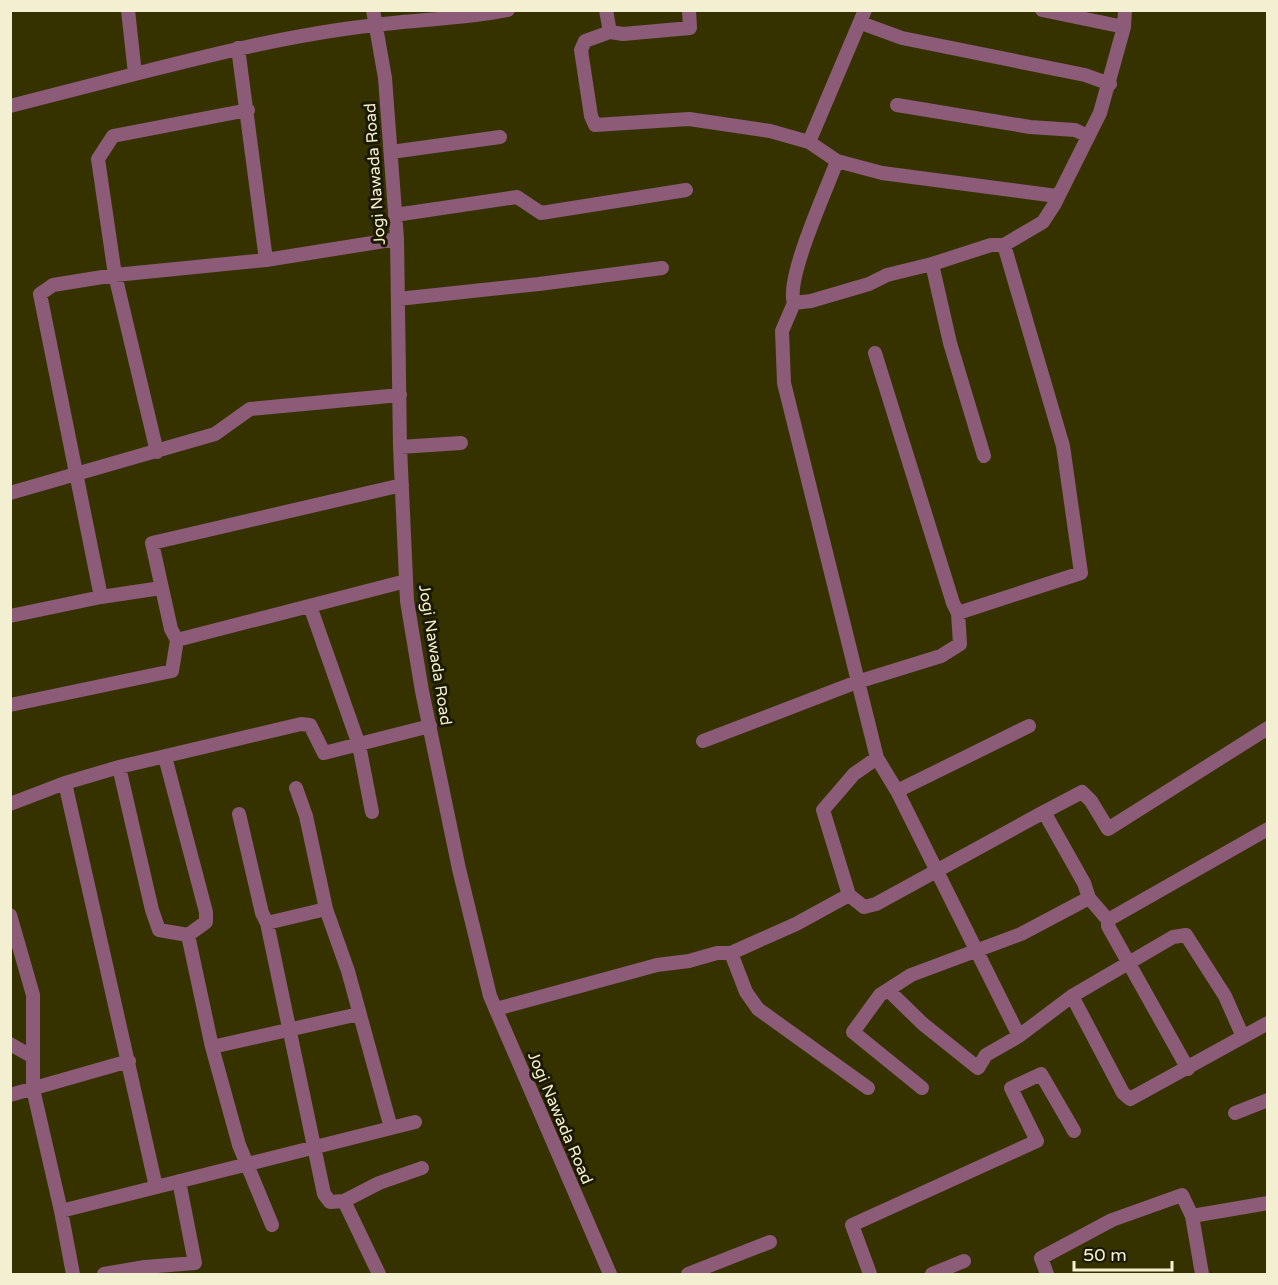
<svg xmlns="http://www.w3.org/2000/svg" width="1278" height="1285" font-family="'Varela Round',sans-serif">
<rect width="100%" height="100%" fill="#363200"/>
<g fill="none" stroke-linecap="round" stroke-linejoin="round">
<!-- minor -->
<path stroke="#8c5b77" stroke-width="14" d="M373 10 385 78 397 239 400 447 407 601 422 691 459 869 490 996 610 1274
M606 10 610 32
M689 10 690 28 623 34 610 32 585 41 581 50 591 116 595 125 689 119 770 131 809 142 837 161 882 173 1057 196
M1042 10 1124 27
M861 23 902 38 1085 75 1110 84
M238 48 266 260
M135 74C214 54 294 34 376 25 420 19 464 19 508 10
M897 105 1030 127 1075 130 1088 136
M10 106 135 74 128 10
M809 142 865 10
M391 152 500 137
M837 161C827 189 785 279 794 303L782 331 784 383 877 758 897 791 1019 1036
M395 215 517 197 541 213 686 190
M932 264 950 343 984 456
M398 299 539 284 662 268
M794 303 811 301 869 284 887 275 932 264 991 245H1004L1043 222 1054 205 1100 113 1124 27 1125 10
M400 447 461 443
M157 452 115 275 98 159 113 136 248 110
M10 493 215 434 250 409 400 395
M101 597 40 294 53 285 115 275 266 260 397 239
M310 606 359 745 372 812
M958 613 1081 573 1063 446 1004 245
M10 616 101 597 161 588
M177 640 406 581
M10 705 172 671 177 640 171 629 152 543 402 485
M703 741 857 682 941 656 960 644 958 613 953 603 875 353
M165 757 206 912V922L188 935
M877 758 854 774 823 810 849 895 864 907 876 904 1044 812 1084 883 1089 898 1108 920V926L1188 1069
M119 767 152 910 159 930 188 935
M65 783 156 1187
M296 788 306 816 326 909 348 971 391 1128
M897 791 1029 726
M10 804 65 783 119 767 301 724 310 725 324 753 430 726
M1044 812 1082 792 1091 801 1108 829 1268 728
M239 814 262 913 267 923 324 1194 330 1202 344 1201 379 1183 422 1168
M10 915 33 995V1089L61 1211 73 1274
M1108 920 1268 829
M267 923 326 909
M188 935 212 1047 239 1145 272 1225
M731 953 746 992 758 1009 868 1088
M888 990 923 1024 978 1068 986 1055 1019 1036 1072 996 1173 937 1186 935 1225 996 1243 1037
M1072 996 1123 1093 1130 1099 1268 1023
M496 1009 657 965 689 961 717 953H731L796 924 849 895
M10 1044 33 1057
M212 1047 359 1014
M922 1088 853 1032 880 995 911 975 1021 934 1089 898
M10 1095 129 1061
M1235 1113 1268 1100
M344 1201 379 1274
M61 1211 415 1122
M1192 1216 1268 1203
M104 1274 145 1267 195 1263 179 1181
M688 1274 770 1242
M870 1274 852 1225 1037 1141 1011 1088 1041 1074 1074 1131
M932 1274 964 1261
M1047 1274 1041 1258 1112 1220 1182 1195 1192 1216 1202 1274"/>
</g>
<g text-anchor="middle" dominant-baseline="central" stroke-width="6" stroke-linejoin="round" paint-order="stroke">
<!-- street labels -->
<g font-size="16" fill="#f3f0d1" stroke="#1c1901">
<text transform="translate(375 174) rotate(-94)">Jogi Nawada Road</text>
<text transform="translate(435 655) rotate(81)">Jogi Nawada Road</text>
<text transform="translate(560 1118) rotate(67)">Jogi Nawada Road</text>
</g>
</g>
<!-- border -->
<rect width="1278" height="1285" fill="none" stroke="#f3f0d1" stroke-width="24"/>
<!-- scale -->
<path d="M1074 1261v9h98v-9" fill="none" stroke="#f3f0d1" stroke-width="3"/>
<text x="1083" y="1261" font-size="18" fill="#f3f0d1" stroke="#1c1901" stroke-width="4.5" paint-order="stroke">50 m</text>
</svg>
